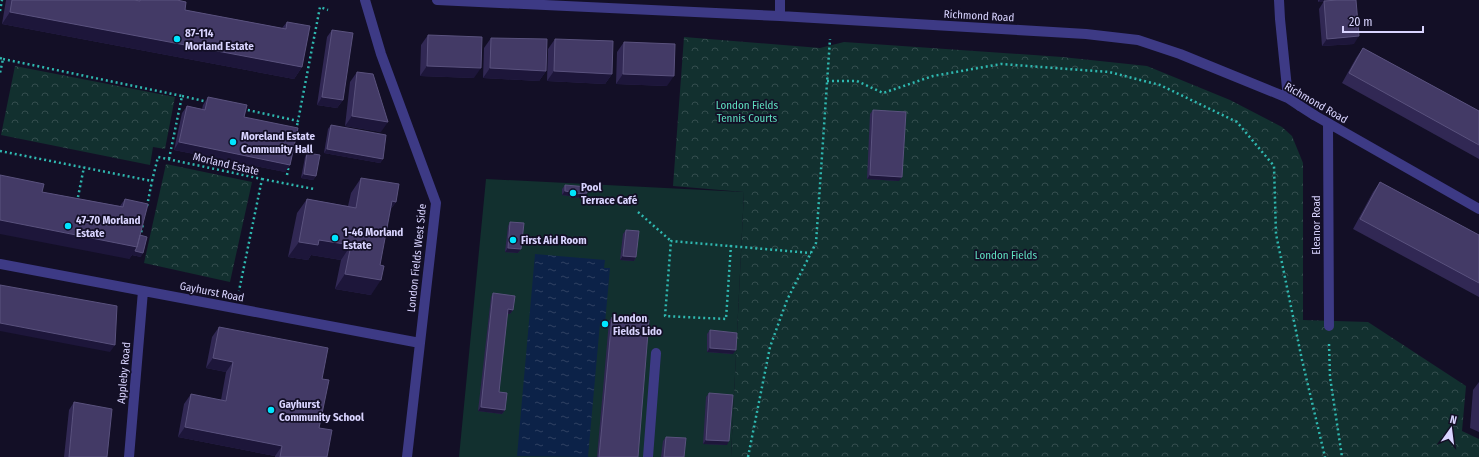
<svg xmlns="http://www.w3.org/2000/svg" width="1479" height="457" font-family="'Fira Sans Condensed',sans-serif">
<defs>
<pattern id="forest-crowns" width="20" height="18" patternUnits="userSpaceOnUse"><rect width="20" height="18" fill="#12302f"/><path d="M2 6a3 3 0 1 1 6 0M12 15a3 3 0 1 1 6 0" fill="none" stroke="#344d4e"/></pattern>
<pattern id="water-ripples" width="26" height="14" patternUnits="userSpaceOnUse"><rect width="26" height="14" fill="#0c2248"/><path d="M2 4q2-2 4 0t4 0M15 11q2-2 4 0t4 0" fill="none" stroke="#2f4163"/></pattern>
</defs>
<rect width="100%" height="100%" fill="#130f26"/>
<!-- green -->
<path fill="#12302f" d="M486 179 744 192 731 457H459Z"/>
<!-- forest -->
<path fill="url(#forest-crowns)" d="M684 37 820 48 844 42 1062 57 1147 66 1230 100 1282 127 1292 136 1303 163V320L1368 322 1466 386 1462 431 1479 439V457H731L744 192 673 186Z
M15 66 175 97 165 149 153 147 150 165 1 135Z
M166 164 252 182 230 282 144 263Z"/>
<!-- water -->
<path fill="url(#water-ripples)" d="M535 254 605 260 604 268H610L605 323H600L588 457 517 456Z"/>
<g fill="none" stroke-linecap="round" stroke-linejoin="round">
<!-- path -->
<path stroke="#2fb8b0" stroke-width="2.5" stroke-dasharray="2 3" stroke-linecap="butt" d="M0 11 2 0
M0 58 3 59 0 73
M3 59 182 96 169 159
M827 81H857L883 93 933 76 1001 64 1109 72 1160 85 1237 122 1274 166 1276 234 1302 360 1325 457
M182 96 208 102
M243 109 298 121 320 7 328 10
M296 130 298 121
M0 151 152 181 158 157 262 179 239 291
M287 175 289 164
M262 179 314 189
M77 202 84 167
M147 206 152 181
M638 212 671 241
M140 237 143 224
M731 245 726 319 665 316 671 241 811 253
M1329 344 1330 377 1342 457
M748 457 770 347 787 300 816 243 830 39"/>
<!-- lane -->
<path stroke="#3d3a85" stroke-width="10" d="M1300 106 1314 115
M648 457 656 353"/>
<!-- street -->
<path stroke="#3d3a85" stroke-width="10" d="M365 0 381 54 436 203 407 457
M437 0 780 16 1086 34 1138 40 1180 54 1288 98 1300 106
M1279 0 1280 19 1288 98
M780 16V0
M1314 115 1479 209
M1328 124 1329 326
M0 264 420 343
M129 457 143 291"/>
</g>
<!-- wall -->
<path fill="#312854" d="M6 0H134L137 1V0H177L185 10 282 28 287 22 302 67 294 79 2 24Z
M1318 0H1356L1354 44 1322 46 1319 9 1324 1 1318 2Z
M332 30 343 100 337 108 317 105 327 37Z
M428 35 474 78 420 76 421 45Z
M491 38 546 71 539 81 483 78 484 48Z
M555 39 612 74 605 84 547 81 548 49Z
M624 42 667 86 616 84 617 52Z
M1363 48 1479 111V159L1342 83 1356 58Z
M357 72 381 132 345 126 350 82Z
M208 97 244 117 290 165 285 172 174 150 182 113 187 106 202 109 203 105Z
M873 110 899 181 867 179 870 114Z
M331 125 383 159 380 163 324 153 328 129Z
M307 153 316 176 313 180 301 178 305 157Z
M361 178 396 202 390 210 371 295 335 289 341 260 311 255 308 260 288 257 297 213 307 199 348 206 351 193Z
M1380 182 1479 235V297L1353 229 1373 192Z
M565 185 587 193 585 197 571 198 569 196 562 195V189Z
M42 192 120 206 125 199 140 235 141 257 132 255 129 259Z
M510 222 521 249 518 253 505 252 508 226Z
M626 230 636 257 634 261 620 260 623 234Z
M493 293 513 310 510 314H507L499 392 505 410 502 414 478 411 491 297Z
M612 317 638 457H597L609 321Z
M219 327 322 379 319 428 327 457H275V456L178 437 184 404 191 394 221 400 226 372 206 368 212 337Z
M710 330 733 354 707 352V334Z
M1479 382V432L1470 428 1473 390Z
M709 393 727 445 703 444 706 397Z
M74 402 107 457H64L69 410Z
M666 437 684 457H661L663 441Z"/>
<!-- shaded-wall -->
<path fill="#1d163a" d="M1320 0H1339L1318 2Z
M10 12 302 67 294 79 2 24Z
M1359 36 1354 44 1322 46 1327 39Z
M427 66 481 68 474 78 420 76Z
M490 68 546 71 539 81 483 78Z
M554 71 612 74 605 84 547 81Z
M623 74 674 76 667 86 616 84Z
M322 97 343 100 337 108 317 105Z
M352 116 388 122 381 132 345 126Z
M179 142 290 165 285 172 174 150Z
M327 149 383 159 380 163 324 153Z
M304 174 316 176 313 180 301 178Z
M870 175 902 177 899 181 867 179Z
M565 191 571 192 569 196 562 195Z
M587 193 585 197 571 198 574 194Z
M392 201 396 202 385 216Z
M0 220 137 247 143 253 141 257 132 255 129 259 0 234Z
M319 240 351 245 341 260 311 255 308 260 288 257 299 242Z
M508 248 521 249 518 253 505 252Z
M623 256 636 257 634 261 620 260Z
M345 274 381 280 371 295 335 289Z
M508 309 513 310 510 314 505 313Z
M0 323 115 345 110 352 0 331Z
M710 348 736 350 733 354 707 352Z
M213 358 233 362 226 372 206 368Z
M481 407 505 410 502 414 478 411Z
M185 427 282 446 275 456 178 437Z
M706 440 729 441 727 445 703 444Z"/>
<!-- building -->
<path fill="#433a66" stroke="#5a527e" d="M12 0H134L140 1V0H177L186 2 185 10 286 29 287 22 310 26 302 67 10 12Z
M1338 0H1356L1359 36 1327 39 1324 1Z
M332 30 353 33 343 100 322 97Z
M428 35 482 37 481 68 427 66Z
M491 38 547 39 546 71 490 68Z
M555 39 613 41 612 74 554 71Z
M624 42 675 44 674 76 623 74Z
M1363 48 1479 111V145L1349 73Z
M357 72 373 74 388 122 352 116Z
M208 97 247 105 244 117 298 128 290 165 179 142 187 106 205 110Z
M873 110 906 112 902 177 870 175Z
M331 125 386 135 383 159 327 149Z
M307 153 320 155 316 176 304 174Z
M0 175 44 184 42 192 123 207 125 199 148 204 137 247 0 220Z
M361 178 399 184 396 202 392 201 380 265 384 266 381 280 345 274 351 245 319 240 318 245 299 242 307 199 356 208Z
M1380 182 1479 235V283L1360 219Z
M565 185 588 187 587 193 574 194 571 192 565 191Z
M510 222 524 223 521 249 508 248Z
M626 230 639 231 636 257 623 256Z
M140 235 147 237 143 253 135 251 137 247Z
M0 285 117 306 115 345 0 323Z
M493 293 515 296 513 310 508 309 499 392 507 393 505 410 481 407Z
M612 317 649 320 638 457H599Z
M219 327 328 348 322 379 329 380 319 428 332 430 327 457H280L282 446 185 427 191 394 226 401 233 362 213 358Z
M710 330 737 333 736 350 710 348Z
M709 393 733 395 729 441 706 440Z
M74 402 112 409 107 457H69Z
M666 437 686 438 684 457H664Z"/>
<!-- markers -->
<g fill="#00e5ff" stroke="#130f26" stroke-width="1.5">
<circle cx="177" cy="39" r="4"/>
<circle cx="233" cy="142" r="4"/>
<circle cx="573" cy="193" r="4"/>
<circle cx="68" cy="226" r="4"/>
<circle cx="335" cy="238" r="4"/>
<circle cx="513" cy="240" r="4"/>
<circle cx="605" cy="324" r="4"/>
<circle cx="271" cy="410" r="4"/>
</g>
<g text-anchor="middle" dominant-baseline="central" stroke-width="3.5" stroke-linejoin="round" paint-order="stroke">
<!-- street labels -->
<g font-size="11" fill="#d9d4ff" stroke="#130f26">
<text transform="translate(979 16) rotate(3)">Richmond Road</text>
<text transform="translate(1316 103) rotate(30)">Richmond Road</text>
<text transform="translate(226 164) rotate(13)">Morland Estate</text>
<text transform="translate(1316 225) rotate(-90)">Eleanor Road</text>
<text transform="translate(417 258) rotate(-84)">London Fields West Side</text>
<text transform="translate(212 292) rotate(11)">Gayhurst Road</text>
<text transform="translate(124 373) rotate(-85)">Appleby Road</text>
</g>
<!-- poi labels -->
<g font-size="11" font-weight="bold" fill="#d9d4ff" stroke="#130f26" text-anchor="start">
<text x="185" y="33">87-114<tspan x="185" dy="13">Morland Estate</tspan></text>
<text x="241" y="136">Moreland Estate<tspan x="241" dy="13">Community Hall</tspan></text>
<text x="581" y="187">Pool<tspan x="581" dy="13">Terrace Café</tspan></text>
<text x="76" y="220">47-70 Morland<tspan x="76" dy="13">Estate</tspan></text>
<text x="343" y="232">1-46 Morland<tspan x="343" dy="13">Estate</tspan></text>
<text x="521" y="240">First Aid Room</text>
<text x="613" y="318">London<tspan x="613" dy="13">Fields Lido</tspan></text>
<text x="279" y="404">Gayhurst<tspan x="279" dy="13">Community School</tspan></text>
</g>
<!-- park labels -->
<g font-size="11" fill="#5fe0c0" stroke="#130f26">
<text x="747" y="105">London Fields<tspan x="747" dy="13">Tennis Courts</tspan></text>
<text x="1006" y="255">London Fields</text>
</g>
</g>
<!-- north arrow -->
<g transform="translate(1451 429) rotate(14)" stroke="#130f26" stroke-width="3" paint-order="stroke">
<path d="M0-3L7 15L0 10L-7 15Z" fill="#d9d4ff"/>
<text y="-6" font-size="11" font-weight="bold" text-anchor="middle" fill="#d9d4ff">N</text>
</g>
<!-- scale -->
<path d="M1343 26v6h80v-6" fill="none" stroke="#d9d4ff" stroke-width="2"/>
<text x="1349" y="26" font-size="12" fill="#d9d4ff" stroke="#130f26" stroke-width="3" paint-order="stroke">20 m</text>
</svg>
